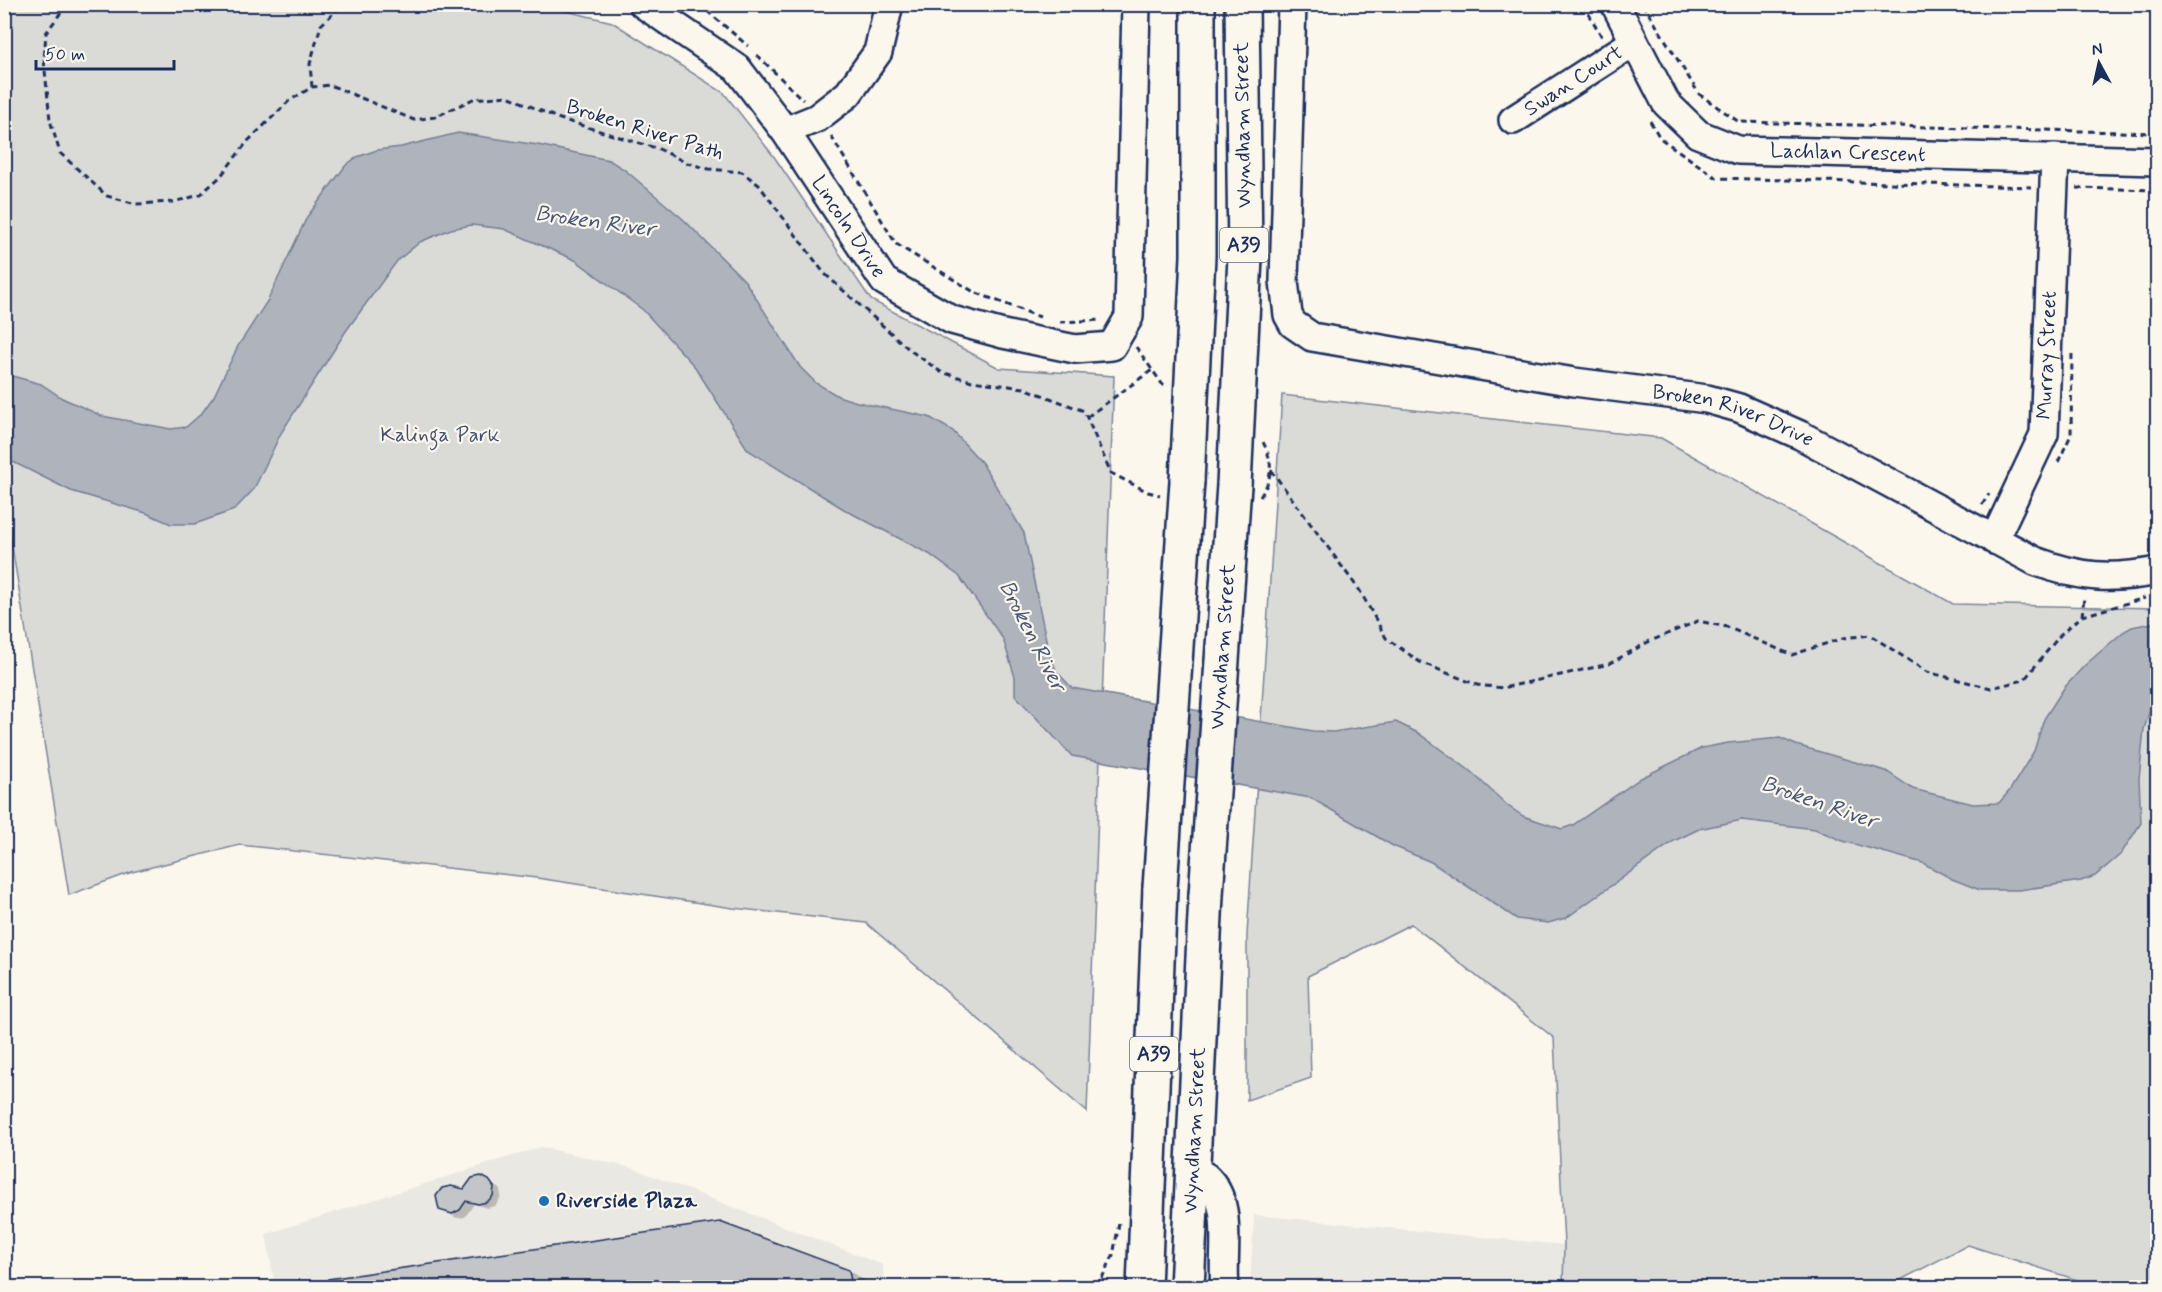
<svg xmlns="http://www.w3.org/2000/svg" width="2162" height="1292" font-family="Mynerve,sans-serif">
<rect width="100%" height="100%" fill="#fbf7ec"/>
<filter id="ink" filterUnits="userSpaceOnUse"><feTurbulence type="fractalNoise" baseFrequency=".0167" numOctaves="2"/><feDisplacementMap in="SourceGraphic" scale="12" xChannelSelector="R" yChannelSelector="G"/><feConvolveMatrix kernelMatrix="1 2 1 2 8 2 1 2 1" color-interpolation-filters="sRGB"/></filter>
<g filter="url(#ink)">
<!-- built -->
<path fill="#eae8e2" d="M541 1147 632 1168 883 1265 884 1287H275L266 1234Z
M1254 1215 1564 1245 1563 1287 1250 1288Z"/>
<!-- green -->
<path fill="#dadad7" stroke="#7a849a" stroke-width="1.5" d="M537 4 612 22 724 93 775 158 871 300 999 368 1114 376 1087 1112 866 923 733 908 537 878 240 845 132 872 69 895 5 504 4 5Z
M1282 395 1661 438 1953 604 2157 608V1287H2099L1968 1245 1887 1287H1563L1564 1245 1554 1038 1411 924 1308 976 1311 1078 1247 1100V935Z"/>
<!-- water -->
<path fill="#afb3bb" stroke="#747e96" stroke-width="1.5" d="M458 133 538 145 609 160 625 170 683 219 745 281 800 367 816 383 838 396 857 402 929 417 953 431 982 463 1024 533 1049 654 1057 672 1072 688 1313 731 1333 732 1396 722 1418 733 1469 770 1508 806 1523 816 1562 829 1573 825 1641 778 1702 748 1728 743 1780 738 1796 745 1886 771 1913 789 1973 804 1999 803 2010 790 2034 751 2044 719 2064 688 2084 666 2123 632 2132 627 2157 622V699L2150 710 2144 729 2139 779 2141 823 2121 854 2095 876 2081 881 2019 890H1980L1952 879 1923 863 1843 841 1815 829 1742 820 1699 829 1674 841 1566 918 1548 923 1517 919 1431 862 1393 846 1311 798 1072 756 1015 695V677L1003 639 959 576 929 554 847 511 748 450 695 367 643 310 575 260 504 229 472 225 451 229 420 242 397 261 346 331 281 433 254 489 234 510 195 524H171L146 513 71 491 5 458V374L41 384 62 398 102 416 171 429 186 427 201 414 214 396 238 346 268 300 307 217 346 165 357 157 377 150 401 147Z"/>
<!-- shadow -->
<path fill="#0003" d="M480 1178 500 1189 501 1197 495 1206 487 1208 474 1204 465 1217 457 1218 440 1209 437 1201 439 1193 465 1191Z
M720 1223 849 1271 866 1281 867 1288H329L328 1280Z"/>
<!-- building -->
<path fill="#c3c5c9" stroke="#1b2f5e" stroke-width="1.5" d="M481 1176 489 1180 494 1187 493 1196 487 1202 478 1204 466 1201 460 1210 452 1214 439 1210 436 1196 442 1188 451 1186 464 1189 472 1178Z
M720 1222 849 1270 852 1287H328V1279Z"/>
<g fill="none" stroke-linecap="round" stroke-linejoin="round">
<!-- minor casing -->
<g stroke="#1b2f5e" stroke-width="32">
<g id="minor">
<path id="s1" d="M643 4 737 68 785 131 884 281 952 320 1003 334 1075 349 1112 346 1129 317 1136 4"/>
<path id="s2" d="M1292 4 1284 281 1288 315 1293 324 1312 337 1574 382 1707 399 1739 408 1800 435 2035 561C2080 578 2110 580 2158 571"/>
<path id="s3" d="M1615 4 1666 103 1698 134 1738 150 2158 161"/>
<path id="s4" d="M1513 120 1634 42"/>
<path d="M785 131 817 118 848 94 878 52 889 4"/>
<path id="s5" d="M1994 540 2044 434 2055 158"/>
<path d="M1192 1174 1205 1176C1235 1203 1221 1250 1225 1288"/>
</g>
</g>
<!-- highway casing -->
<g stroke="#1b2f5e" stroke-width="38">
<g id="highway">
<path d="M1187 481 1198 256V4"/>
<path d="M1234 485 1245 257 1242 4"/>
<path d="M1144 1288 1160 888"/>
<path id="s6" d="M1187 1288 1206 895"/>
</g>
</g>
<!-- path -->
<path stroke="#1b2f5e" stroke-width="3" stroke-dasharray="6 4.5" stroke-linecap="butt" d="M67 4 46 33 44 60 50 120 60 153 107 196 136 204 173 202 200 195 220 177 248 141 289 101 312 87 330 85 414 120 435 117 473 99 508 96 557 118 659 149 687 163 709 169 742 172 759 185 824 273 911 351 941 372 972 381 1024 388 1084 411 1111 473 1148 492 1160 495
M699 4 748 46
M1583 4 1602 37
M1643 4 1699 94 1739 122 2158 133
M757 55 803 100
M312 87 310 64 321 25 343 4
M1650 121 1660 138 1717 178 2031 187
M831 136 896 244 974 292 1040 317
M2077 188 2158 190
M1060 322 1102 320
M1136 347 1165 388
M1087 417 1152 370
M2058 462 2071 435 2072 352
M1271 470 1360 591 1386 638 1420 662 1477 685 1503 688 1609 664 1648 642 1698 621 1727 627 1792 655 1843 638 1870 635 1927 672 1991 688 2024 680 2061 634 2082 616 2145 598
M1260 497C1274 476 1273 461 1262 440
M1982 505 1989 494
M2082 616 2084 597
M1097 1288 1113 1256 1119 1223"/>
<!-- minor -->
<use href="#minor" stroke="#fbf7ec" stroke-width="27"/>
<!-- highway -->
<use href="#highway" stroke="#fbf7ec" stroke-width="33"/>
<!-- highway-bridge casing -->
<g stroke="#1b2f5e" stroke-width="38" stroke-linecap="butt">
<g id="highway-bridge">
<path d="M1160 888 1187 481"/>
<path id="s7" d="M1206 895 1234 485"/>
</g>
</g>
<!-- highway-bridge -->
<use href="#highway-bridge" stroke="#fbf7ec" stroke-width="33"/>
</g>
</g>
<!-- markers -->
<circle fill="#1f6fb2" stroke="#fbf7ec" stroke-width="2" cx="544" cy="1201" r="6"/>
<g text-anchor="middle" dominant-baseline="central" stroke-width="4.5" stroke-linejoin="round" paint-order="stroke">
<!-- shield labels -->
<g fill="#fbf7ec" stroke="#5e6b89" stroke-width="1.5">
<rect x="1220" y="228" width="48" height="34" rx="4.5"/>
<rect x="1130" y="1037" width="48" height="34" rx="4.5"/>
</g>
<g font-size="20" font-weight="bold" fill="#1b2f5e">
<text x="1244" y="245">A39</text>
<text x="1154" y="1054">A39</text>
</g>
<!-- street labels -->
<g font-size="21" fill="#1b2f5e" stroke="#fbf7ec">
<text stroke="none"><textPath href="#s4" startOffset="72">Swan Court</textPath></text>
<text transform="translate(1243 125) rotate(-91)">Wyndham Street</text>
<text transform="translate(645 130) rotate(17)">Broken River Path</text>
<text stroke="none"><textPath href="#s3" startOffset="309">Lachlan Crescent</textPath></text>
<text stroke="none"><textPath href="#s1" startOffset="308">Lincoln Drive</textPath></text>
<text stroke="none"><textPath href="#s5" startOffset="196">Murray Street</textPath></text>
<text stroke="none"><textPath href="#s2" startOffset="774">Broken River Drive</textPath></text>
<text stroke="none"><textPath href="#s7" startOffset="249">Wyndham Street</textPath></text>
<text stroke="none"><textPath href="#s6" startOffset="158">Wyndham Street</textPath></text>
</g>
<!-- park labels -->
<g font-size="21" fill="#415176" stroke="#fbf7ec">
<text x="440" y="435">Kalinga Park</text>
</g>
<!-- poi labels -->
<g font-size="21" font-weight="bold" fill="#1b2f5e" stroke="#fbf7ec" text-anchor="start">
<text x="556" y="1201">Riverside Plaza</text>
</g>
<!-- water labels -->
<g font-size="22" font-style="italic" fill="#47577a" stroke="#fbf7ec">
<text transform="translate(595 222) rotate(8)">Broken River</text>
<text transform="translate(1032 636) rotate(63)">Broken River</text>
<text transform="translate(1819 803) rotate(19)">Broken River</text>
</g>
</g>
<!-- margin -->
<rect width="2162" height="1292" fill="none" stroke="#fbf7ec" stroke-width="24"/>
<rect x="12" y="12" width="2138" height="1268" fill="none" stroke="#1b2f5e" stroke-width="2" filter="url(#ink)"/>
<!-- north arrow -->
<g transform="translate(2099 63) rotate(352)" stroke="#fbf7ec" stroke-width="4.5" paint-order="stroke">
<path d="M0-4.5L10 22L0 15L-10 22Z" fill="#1b2f5e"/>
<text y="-9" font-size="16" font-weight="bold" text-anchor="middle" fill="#1b2f5e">N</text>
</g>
<!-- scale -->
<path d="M36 60v9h138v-9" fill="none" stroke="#1b2f5e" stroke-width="3"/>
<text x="45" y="60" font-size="18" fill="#1b2f5e" stroke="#fbf7ec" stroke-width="4.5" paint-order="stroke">50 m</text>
</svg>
